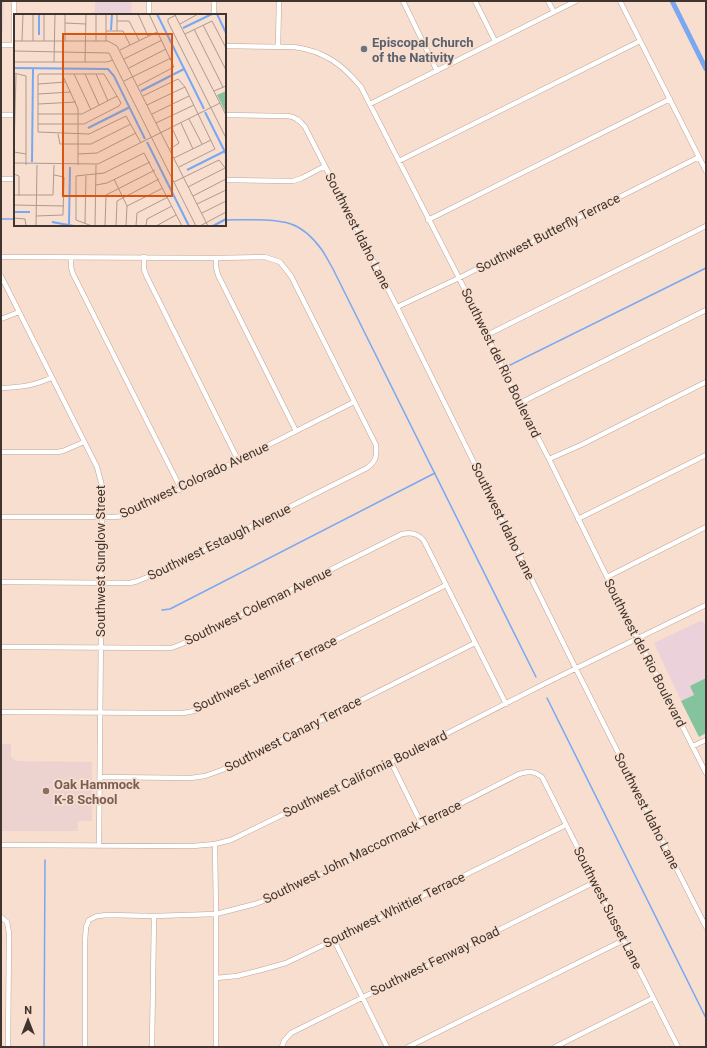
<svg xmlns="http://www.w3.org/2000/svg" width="707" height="1048" font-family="Roboto,sans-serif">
<rect width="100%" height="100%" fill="#f8dece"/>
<!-- commercial -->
<path fill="#ebd2da" d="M1 1H4L3 31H1Z
M95 1H132L131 15H92L95 10Z
M700 621 704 622 706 626V678L690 686 694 695 681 701 654 643Z"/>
<!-- education -->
<path fill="#edd3cf" d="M1 744H11V757L16 761 92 762V821H78V831H1Z"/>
<!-- green -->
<path fill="#85c39f" d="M706 678V733L699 737 681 701 694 695 690 686Z"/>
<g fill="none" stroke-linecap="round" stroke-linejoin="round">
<!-- stream -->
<path stroke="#77a8f1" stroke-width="1.5" d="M1 219H15
M225 220C243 220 274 218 291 224 303 228 314 239 322 250 326 256 329 262 333 269L536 677
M508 366 706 268
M162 610 170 609 435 473
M547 698 706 1018
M44 1047 45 860"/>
<!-- canal -->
<path stroke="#77a8f1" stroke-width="5" d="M672 1 706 69"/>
<!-- minor casing -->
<g stroke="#bea596" stroke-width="5.5">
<path id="minor" d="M149 1V15
M403 1 437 71
M475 1 495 41
M548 1 554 12
M620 1 706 171
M214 15V1
M1 45H15
M14 45V1
M225 46 294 47C324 51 342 64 361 87L459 278 520 403 549 459 607 577 706 773
M278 47 279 1
M370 104 576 1
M1 115H15
M225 115 288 116C295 117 300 120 305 127L397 307 576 669 706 927
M399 161 640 41
M1 179H15
M225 180 293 181 302 178 325 166
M428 220 670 99
M1 257 216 258 265 257 280 262 291 276 376 445C377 457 376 461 367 468L164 570 138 581 130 583 1 582
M71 257V267L73 274 181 489
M144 257V269L146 275 238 460
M216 258V267L218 275 296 431
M1 276 97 467 102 486V517L99 846
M397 307 459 278 699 157
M1 319 19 312
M487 335 706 226
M1 388C22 387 32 386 51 378
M520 403 706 310
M1 452H57L63 451 84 442
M549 459 581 445 706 382
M1 517H114L123 516 181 489 354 402
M578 519 706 455
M607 577 706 527
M1 647 171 648 182 644 402 534C411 532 418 533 424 541L506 704
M1 712 183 713 194 711 446 585
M693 746 706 740
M391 762 421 823
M100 777 191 778 205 776 222 770 475 643
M215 844 216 914V1047
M1 845 193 846 215 844 231 840 391 762 544 684 706 605
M1 917 7 922 9 933 8 1047
M334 940 387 1047
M216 978 237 976 261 970 286 963 334 940 566 825
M85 1047V941L86 927 89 920 97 916 108 915 154 916 216 914 255 904 269 899 287 892 519 774C530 771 533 771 542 777L678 1047
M152 1047 154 916
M282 1047 284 1041 291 1033 595 882
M408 1047 624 940
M555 1047 653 998"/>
</g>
<!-- minor -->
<use href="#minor" stroke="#fff" stroke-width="4.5"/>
</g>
<!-- markers -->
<circle fill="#6b7280" stroke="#f8dece" stroke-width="1.5" cx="364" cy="49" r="4"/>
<circle fill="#8d6e63" stroke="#f8dece" stroke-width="1.5" cx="46" cy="791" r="4"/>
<g text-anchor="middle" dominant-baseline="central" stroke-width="3.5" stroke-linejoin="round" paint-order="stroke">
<!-- worship labels -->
<g font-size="13" font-weight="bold" fill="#5b616d" stroke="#f8dece" text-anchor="start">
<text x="372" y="42">Episcopal Church<tspan x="372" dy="15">of the Nativity</tspan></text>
</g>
<!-- street labels -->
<g font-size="13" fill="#3f342e" stroke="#f8dece">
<text transform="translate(358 231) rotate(63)">Southwest Idaho Lane</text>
<text transform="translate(548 233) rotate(-27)">Southwest Butterfly Terrace</text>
<text transform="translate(501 363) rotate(64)">Southwest del Rio Boulevard</text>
<text transform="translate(194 480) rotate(-25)">Southwest Colorado Avenue</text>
<text transform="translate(503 521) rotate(64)">Southwest Idaho Lane</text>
<text transform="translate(219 542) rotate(-26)">Southwest Estaugh Avenue</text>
<text transform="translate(100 561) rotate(-90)">Southwest Sunglow Street</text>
<text transform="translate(258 606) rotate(-26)">Southwest Coleman Avenue</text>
<text transform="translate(645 653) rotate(63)">Southwest del Rio Boulevard</text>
<text transform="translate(265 674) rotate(-26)">Southwest Jennifer Terrace</text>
<text transform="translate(293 734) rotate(-27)">Southwest Canary Terrace</text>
<text transform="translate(365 774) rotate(-26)">Southwest California Boulevard</text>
<text transform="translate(647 811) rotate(63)">Southwest Idaho Lane</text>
<text transform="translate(362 852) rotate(-26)">Southwest John Maccormack Terrace</text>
<text transform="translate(608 908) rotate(63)">Southwest Susset Lane</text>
<text transform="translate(394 910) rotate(-26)">Southwest Whittier Terrace</text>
<text transform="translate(435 961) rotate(-26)">Southwest Fenway Road</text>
</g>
<!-- education labels -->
<g font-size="13" font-weight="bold" fill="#785e54" stroke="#f8dece" text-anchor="start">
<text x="54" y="784">Oak Hammock<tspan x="54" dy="15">K-8 School</tspan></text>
</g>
</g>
<!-- overview -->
<g transform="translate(14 14)">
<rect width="212" height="212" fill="#f8dece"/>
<path d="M212 77V99L203 81Z" fill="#85c39f"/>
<path fill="none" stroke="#77a8f1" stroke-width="2" d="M143 0 190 95M203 0 212 19M169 14 198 0M97 16 98 0M25 21V0M0 54 94 55 100 62 131 125M127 77 170 55M191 98 212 140M74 114 116 93M133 128 175 212M18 148 19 55M173 156 211 137M0 198H16M38 208 60 212M55 210 56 153M199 212 212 205"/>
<path fill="none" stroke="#ae9a8e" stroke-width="1" d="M124 0 134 22M161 1 212 101M162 1 154 5V8L212 124M103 7H115L125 26M51 9 72 10M166 10 184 0M189 11 212 56M180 15 209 73M92 17H109L116 31M103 17V0M171 20 198 7 212 34M0 27H94L103 32 194 212M8 27 9 0M19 27V0M30 27V0M51 27V0M82 27V0M92 27V0M106 36 143 18M0 37 95 39 182 212M110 45 148 26M0 48H93L99 46M40 48 41 0M71 48 72 0M115 54 152 35M0 59 12 62V151M48 60 64 95V151M60 60 77 96M71 60 85 91M82 60 94 87M110 67 157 44M24 70 52 68M124 72 160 53 135 0M200 77 212 72M24 80 57 78M129 82 164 65 171 73 201 135 165 153M24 90 62 88M133 91 171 73M24 100H68L103 82M138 100 175 82M175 105 188 130M142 109 180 91M167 109 179 135M24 110H70L105 92 107 89 90 60H25L24 61V118L75 120 112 102 127 129M44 120 46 130H77L117 110M156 135 165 129 158 114M0 138 2 60M0 138 12 140M64 140 83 139 122 119M160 144 197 126M0 149 84 150 206 89M0 160 5 162V182M100 165 113 192M160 168 205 146 212 155M82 171 93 169 136 148M174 173 211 154M0 181H39L40 151M179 182 212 165M183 190 212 176M0 191 50 192M188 199 212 187M22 202 49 201 50 163 40 161M0 204 11 205 12 212M71 209 72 162M22 212 23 151M78 212 62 206V162L90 159 130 139 168 212M81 212 82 151M91 212 92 181 141 156M102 212 103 187 145 165M112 212 113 192 149 174M122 212 123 199 154 183M132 212 133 205 158 192M142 212 162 201M186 212 212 198"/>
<path fill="#d7550f" fill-opacity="0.15" stroke="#d7550f" stroke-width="2" d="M49 20H158V182H49Z"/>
<rect width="212" height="212" fill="none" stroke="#3f342e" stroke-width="2"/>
</g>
<!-- border -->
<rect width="707" height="1048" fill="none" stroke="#3f342e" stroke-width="4"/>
<!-- north arrow -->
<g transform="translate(28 1020)" stroke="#f8dece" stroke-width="3" paint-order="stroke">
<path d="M0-3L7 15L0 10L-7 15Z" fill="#3f342e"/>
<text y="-6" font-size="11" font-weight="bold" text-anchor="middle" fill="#3f342e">N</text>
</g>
</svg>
